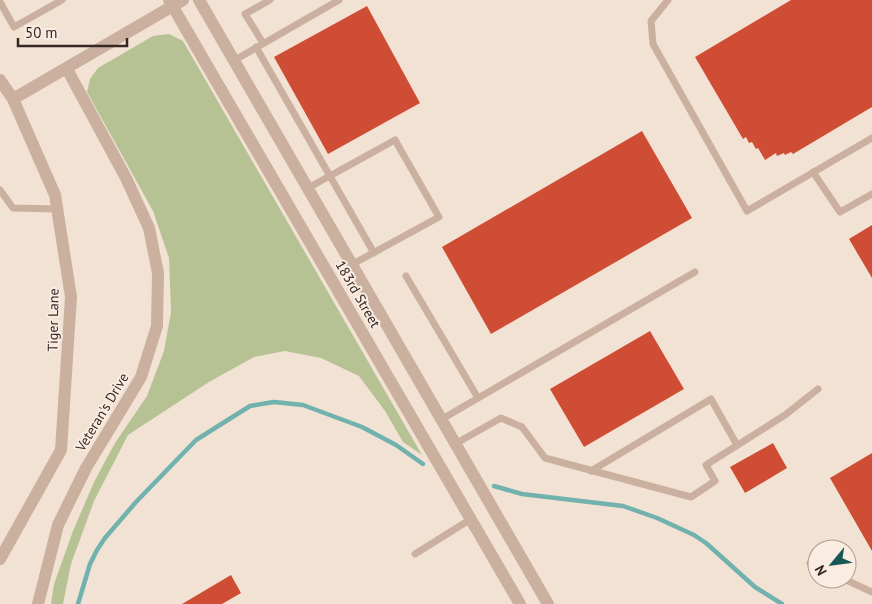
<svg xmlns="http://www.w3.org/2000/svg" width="872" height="604" font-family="'PT Sans',sans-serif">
<rect width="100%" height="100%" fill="#f2e2d4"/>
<!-- green -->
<path fill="#b6c294" d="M169 34 183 41 422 455 403 442 385 411 359 376 321 358 285 351 254 357 209 382 128 435 94 501 71 564 63 604H51L54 584 73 531 94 482 115 443 147 396 164 351 171 312 169 258 153 211 87 92 90 79 98 68 153 36Z"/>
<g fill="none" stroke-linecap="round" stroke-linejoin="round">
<!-- stream -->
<path stroke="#71b1ae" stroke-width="4.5" d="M494 486 522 494 623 506 657 518 694 535 706 543 755 587 782 604
M78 604 90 564 97 550 105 538 136 502 196 440 250 406 274 402 303 405 362 427 396 445 423 464"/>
</g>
<!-- building -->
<path fill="#d04d35" d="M791 0H872V107L793 154 791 152 785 155 784 153 777 156 776 153 765 160 758 148 756 149 752 142 749 143 746 137 743 139 695 57Z
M367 6 420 103 328 154 274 57Z
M642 131 692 218 491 334 442 247Z
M872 225V278L849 239Z
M650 331 684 389 584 447 550 389Z
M773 443 787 468 745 493 730 467Z
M872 453V551L830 478Z
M231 575 241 593 222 604H182Z"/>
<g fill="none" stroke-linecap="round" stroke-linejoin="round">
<!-- service -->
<path stroke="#cbb0a0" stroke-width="7" d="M668 0 651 21 653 44 747 211 872 138
M0 2 14 27 62 0
M263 43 245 14 270 0
M256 47 374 253
M235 60 339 0
M813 172 840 212 872 194
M308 188 395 140 439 217 351 265
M0 190 13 208 57 209
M406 276 478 398
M442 419 695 272
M455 444 501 418 522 427 545 458 691 497 715 481 706 465 785 415 818 389
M591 471 711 399 737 445
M415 554 471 519
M810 563 817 566
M844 579 872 592"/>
<!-- minor -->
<path stroke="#cbb0a0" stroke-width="12" d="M0 80 13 99 55 195 71 297 61 450 0 559
M13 99 183 0
M38 604 58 525 86 468 141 377 157 326 158 273 149 228 126 178 67 69"/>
<!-- tertiary -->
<path stroke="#cbb0a0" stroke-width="12" d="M169 0 520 604
M199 0 548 604"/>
</g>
<g text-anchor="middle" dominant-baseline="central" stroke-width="4" stroke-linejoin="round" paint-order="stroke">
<!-- street labels -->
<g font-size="14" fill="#342724" stroke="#faece1">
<text transform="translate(358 294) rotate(60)">183rd Street</text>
<text transform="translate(53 320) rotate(-89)">Tiger Lane</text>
<text transform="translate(102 412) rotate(-59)">Veteran's Drive</text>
</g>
</g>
<!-- north arrow -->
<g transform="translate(832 564) rotate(241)"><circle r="24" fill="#faece1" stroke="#ab9d95"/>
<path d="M0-4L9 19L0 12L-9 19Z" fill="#175856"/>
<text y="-8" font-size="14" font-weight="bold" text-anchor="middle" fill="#342724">N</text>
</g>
<!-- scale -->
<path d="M18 38v8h109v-8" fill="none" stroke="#342724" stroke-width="2.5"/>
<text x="25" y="38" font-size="15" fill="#342724" stroke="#faece1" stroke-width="4" paint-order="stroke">50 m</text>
</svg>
